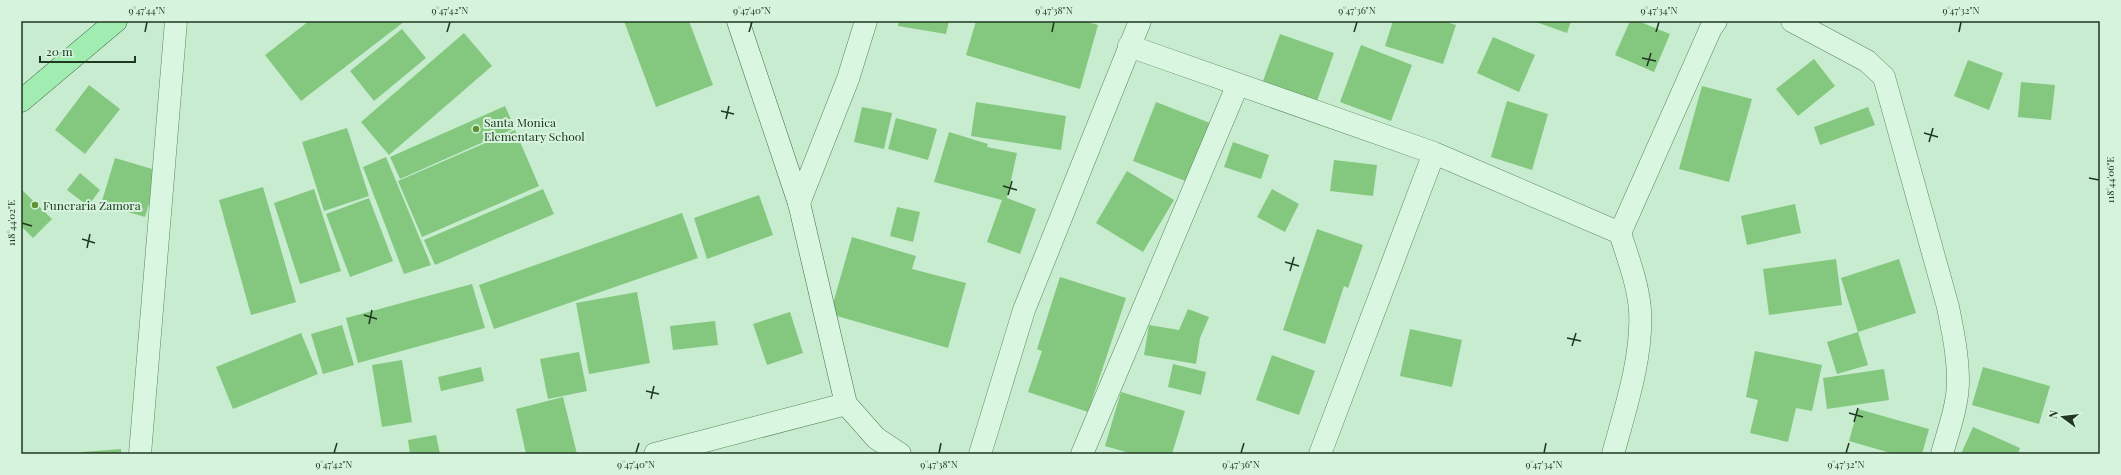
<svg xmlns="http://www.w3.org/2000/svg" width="2121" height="475" font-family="'Playfair Display',serif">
<rect width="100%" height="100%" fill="#c7eccf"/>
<!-- building -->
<path fill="#84c87f" d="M309 21H405L301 101 265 55Z
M624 21H689L713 85 656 107Z
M899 21H949L946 34 898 26Z
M976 21H1084L1098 25 1080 89 966 55Z
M1393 21H1443L1456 25 1443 64 1385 46Z
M1533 21H1571L1567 33Z
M1630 21H1638L1670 34 1654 72 1615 55Z
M402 29 426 58 374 101 350 71Z
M464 33 492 66 389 155 361 122Z
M1280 34 1334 53 1317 101 1263 81Z
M1493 37 1535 55 1519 92 1477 73Z
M1361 45 1412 65 1391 121 1340 102Z
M1814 59 1835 86 1798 116 1776 89Z
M1968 60 2003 73 1989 110 1954 96Z
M2021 82 2055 85 2051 120 2018 117Z
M89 85 120 109 85 154 55 130Z
M1702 86 1752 99 1729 182 1679 169Z
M1507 101 1548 114 1532 170 1491 157Z
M976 102 1066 116 1061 150 971 136Z
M1156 102 1210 123 1188 182 1133 161Z
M505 106 515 128 400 179 390 157Z
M862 107 892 113 884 149 854 142Z
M1868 107 1875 125 1820 145 1814 127Z
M896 118 937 129 928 160 888 149Z
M347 128 369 196 324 211 302 142Z
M515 130 539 186 422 237 398 181Z
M949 132 988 144 987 147 1017 153 1007 198 1036 209 1020 254 987 242 1002 200 934 182Z
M1233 142 1269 155 1261 179 1224 167Z
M386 157 431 265 404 274 363 167Z
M115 158 159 171 145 217 101 204Z
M1334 160 1377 165 1373 196 1330 191Z
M1127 171 1174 200 1143 252 1096 223Z
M80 173 100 190 88 206 67 190Z
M263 187 296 302 251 315 219 200Z
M21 189 52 219 33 238 21 226Z
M314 189 341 271 300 284 274 203Z
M543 189 554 214 435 265 424 240Z
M1272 189 1299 204 1285 232 1257 217Z
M759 195 773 235 707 259 694 218Z
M369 198 393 261 350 277 326 214Z
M1795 204 1801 233 1747 245 1741 216Z
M897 207 920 212 913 242 890 236Z
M682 213 698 258 494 329 479 285Z
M1317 229 1363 245 1348 288 1344 286 1325 344 1283 330Z
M852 237 916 256 912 269 966 283 948 348 830 314Z
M1836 259 1842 305 1769 315 1763 269Z
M1899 259 1916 313 1858 332 1868 365 1837 374 1827 342 1858 332 1841 278Z
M1060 277 1126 298 1088 412 1028 392 1042 351 1037 349Z
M472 284 485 328 358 363 346 318Z
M637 292 650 363 589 374 576 303Z
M1188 309 1209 317 1200 338 1196 364 1144 355 1149 325 1179 330Z
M790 312 803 353 767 365 753 324Z
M715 321 718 345 673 350 670 326Z
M342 325 354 365 323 374 311 334Z
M1410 329 1462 340 1452 387 1400 376Z
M301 333 318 374 233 409 216 367Z
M1755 351 1822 365 1812 411 1796 408 1788 442 1750 433 1758 400 1746 397Z
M579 352 587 391 548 399 540 359Z
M1272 355 1315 371 1299 415 1256 400Z
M402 360 412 422 382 427 372 365Z
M1173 364 1206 372 1201 395 1168 387Z
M481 367 484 381 441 391 438 377Z
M1983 367 2050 386 2039 424 1972 405Z
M1884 369 1889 400 1827 409 1823 378Z
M1121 392 1185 411 1172 454H1133L1105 446Z
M563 397 577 454H526L516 409Z
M1858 409 1929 429 1922 454H1894L1849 441Z
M1973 427 2020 448 2018 454H1961Z
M436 435 440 454H410L408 440Z
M121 449V454H83L82 452Z"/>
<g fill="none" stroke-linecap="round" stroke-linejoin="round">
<!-- street casing -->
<g stroke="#5d865f" stroke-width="23">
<path id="street" d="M1792 21 1867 61 1884 77 1948 307C1953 332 1958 356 1958 381 1958 406 1948 431 1942 454
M1129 46 1434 153 1620 233
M799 203 848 79 866 21
M140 454 176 21
M655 454 846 404
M980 454 1024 310 1140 21
M1082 454 1238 84
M1320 454 1434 153
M1613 454C1625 410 1643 356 1640 310 1638 284 1628 258 1620 233L1711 28 1716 21"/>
</g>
<!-- secondary casing -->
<g stroke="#406841" stroke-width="23">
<path id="secondary" d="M738 21 799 203 846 404 876 438 900 454"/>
</g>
<!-- primary casing -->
<g stroke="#315531" stroke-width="23">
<path id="primary" d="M21 101 116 21"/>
</g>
<!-- street -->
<use href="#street" stroke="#d9f7e0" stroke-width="22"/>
<!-- secondary -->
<use href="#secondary" stroke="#d9f7e0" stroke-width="22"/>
<!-- primary -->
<use href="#primary" stroke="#a1ecb1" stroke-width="22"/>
</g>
<!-- ticks -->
<path fill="none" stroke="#203720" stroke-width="1.5" d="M145 32 147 22M447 32 450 22M749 32 752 22M1052 32 1054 22M1354 32 1357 22M1656 32 1659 22M1959 32 1961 22M1642 58 1656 61M1647 66 1651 53M721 111 734 114M726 119 729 106M1924 133 1938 137M1929 142 1933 128M2089 178 2099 180M1003 186 1017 190M1008 195 1012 181M22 223 32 226M82 239 95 243M87 248 90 234M1285 262 1299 266M1290 271 1294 257M364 315 377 319M369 324 372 310M1567 338 1581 341M1572 346 1576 333M646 391 659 394M651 399 654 386M1849 413 1863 417M1854 422 1858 408M334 453 337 443M636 453 639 443M939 453 941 443M1241 453 1244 443M1544 453 1546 443M1846 453 1849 443"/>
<!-- markers -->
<g fill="#609231" stroke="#d6f4dd" stroke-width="1.5">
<circle cx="476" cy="129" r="4"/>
<circle cx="35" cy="205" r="4"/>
</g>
<g text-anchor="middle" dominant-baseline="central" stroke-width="4" stroke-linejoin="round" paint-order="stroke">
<!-- poi labels -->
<g font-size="12" fill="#203720" stroke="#d6f4dd" text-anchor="start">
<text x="484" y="122">Santa Monica<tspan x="484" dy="14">Elementary School</tspan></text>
<text x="43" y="205">Funeraria Zamora</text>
</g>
</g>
<!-- border -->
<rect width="2121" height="475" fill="none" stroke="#d6f4dd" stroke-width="44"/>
<!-- north arrow -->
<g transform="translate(2063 417) rotate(285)" stroke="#d6f4dd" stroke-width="3" paint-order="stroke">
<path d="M0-3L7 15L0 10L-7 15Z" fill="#203720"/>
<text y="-6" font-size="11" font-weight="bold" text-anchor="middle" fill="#203720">N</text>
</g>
<!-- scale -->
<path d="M40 56v6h95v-6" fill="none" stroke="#203720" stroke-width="2"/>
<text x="46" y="56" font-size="12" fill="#203720" stroke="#d6f4dd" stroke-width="3" paint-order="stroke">20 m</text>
<rect x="22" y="22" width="2077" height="431" fill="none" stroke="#203720" stroke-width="1.5"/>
<g font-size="10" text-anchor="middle" fill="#203720">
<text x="147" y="14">9°47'44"N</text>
<text x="450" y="14">9°47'42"N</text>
<text x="752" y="14">9°47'40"N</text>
<text x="1054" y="14">9°47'38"N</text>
<text x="1357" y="14">9°47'36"N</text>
<text x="1659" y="14">9°47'34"N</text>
<text x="1961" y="14">9°47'32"N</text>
<text transform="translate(2110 180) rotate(-90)" y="4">118°44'06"E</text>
<text transform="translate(11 223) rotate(-90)" y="4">118°44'02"E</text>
<text x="334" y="468">9°47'42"N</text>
<text x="636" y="468">9°47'40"N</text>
<text x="939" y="468">9°47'38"N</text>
<text x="1241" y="468">9°47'36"N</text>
<text x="1544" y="468">9°47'34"N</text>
<text x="1846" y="468">9°47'32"N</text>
</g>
</svg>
